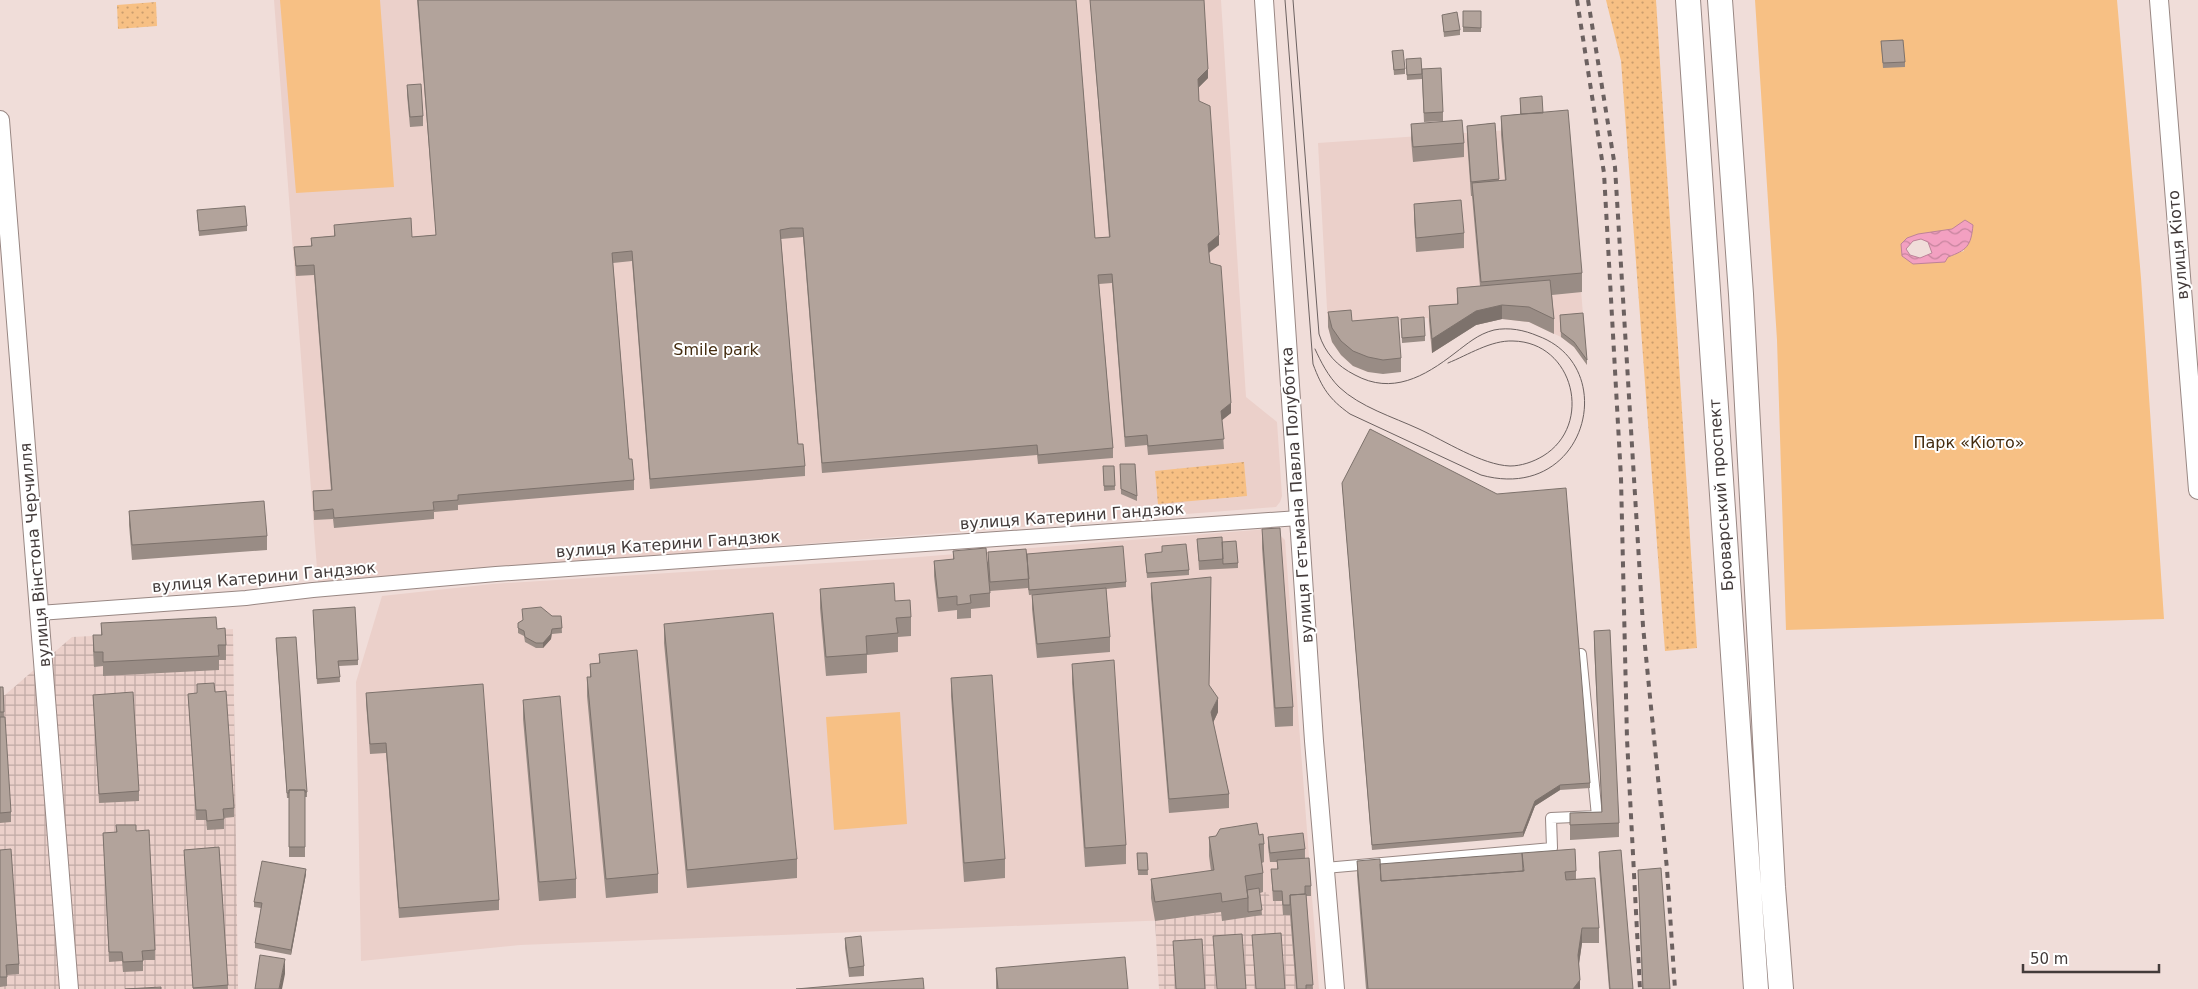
<svg xmlns="http://www.w3.org/2000/svg" width="2198" height="989" font-family="'DejaVu Sans',sans-serif">
<defs>
<pattern id="industrial-grid" width="8" height="8" patternUnits="userSpaceOnUse" patternTransform="scale(1.25)"><rect width="8" height="8" fill="#ebd0ca"/><path d="M0 4h8M4 0v8" fill="none" stroke="#c0aaa5"/></pattern>
<pattern id="grass-dots" width="8" height="8" patternUnits="userSpaceOnUse" patternTransform="scale(1.25)"><rect width="8" height="8" fill="#f7c084"/><path d="M2 2h.1M6 6h.1" fill="none" stroke="#ca9d6d" stroke-width="1.8" stroke-linecap="round"/></pattern>
<pattern id="water-waves" width="16" height="10" patternUnits="userSpaceOnUse" patternTransform="scale(1.25)"><rect width="16" height="10" fill="#f3a0c1"/><path d="M0 5q4-4 8 0t8 0" fill="none" stroke="#c6849e"/></pattern>
</defs>
<rect width="100%" height="100%" fill="#f0ddd9"/>
<!-- built -->
<path fill="#ebd0ca" d="M274 0H1221L1246 397 1277 422 1282 496 1280 502 1276 507 318 582Z
M1568 126 1587 365 1574 347 1561 337 1529 322 1502 319 1476 325 1432 353 1428 318 1398 320 1368 372 1353 366 1341 355 1332 342 1328 327 1318 143Z
M1268 529 1278 533 1285 540 1319 989H1296L1248 917 520 945 361 961 356 682 382 596 492 584 906 558Z"/>
<!-- industrial -->
<path fill="url(#industrial-grid)" d="M233 629 238 989H0V695H5L72 637Z
M1267 892 1273 901H1282L1290 914 1296 989H1159L1155 921 1221 912 1223 921 1245 895Z"/>
<!-- grass -->
<path fill="url(#grass-dots)" d="M1606 0H1656L1697 648 1665 651 1621 61Z
M156 2 157 26 118 29 117 5Z
M1244 462 1247 496 1158 504 1155 471Z"/>
<!-- park -->
<path fill="#f7c084" fill-rule="evenodd" d="M280 0H380L394 187 296 193Z
M1755 0H2117L2141 278 2164 619 1786 630 1777 340ZM1952 229 1964 251 1913 264 1901 244Z
M900 712 907 824 834 830 826 717Z"/>
<!-- water -->
<path fill="url(#water-waves)" stroke="#be8298" fill-rule="evenodd" d="M1965 220 1973 225C1971 246 1967 250 1948 257L1945 262 1913 264 1902 256 1901 244 1907 238 1918 234 1952 229ZM1921 239 1928 242 1932 253 1920 258 1910 255 1906 249 1913 241Z"/>
<g fill="none" stroke-linecap="round" stroke-linejoin="round">
<!-- pedestrian casing -->
<g stroke="#988783" stroke-width="12">
<path id="pedestrian" d="M1325 868 1552 848 1551 818 1597 816 1581 654"/>
</g>
<!-- minor casing -->
<g stroke="#988783" stroke-width="16">
<path id="minor" d="M39 613 246 598 313 590 496 574 1299 518"/>
</g>
<!-- tertiary casing -->
<g stroke="#988783" stroke-width="20">
<path id="tertiary" d="M1264 0 1314 741 1335 989
M2159 0 2198 490
M0 120 69 989"/>
</g>
<!-- trunk casing -->
<g stroke="#988783" stroke-width="26">
<path id="trunk" d="M1688 0 1756 989
M1720 0 1741 294 1773 887 1781 989"/>
</g>
<!-- pedestrian -->
<use href="#pedestrian" stroke="#fff" stroke-width="10"/>
<!-- minor -->
<use href="#minor" stroke="#fff" stroke-width="14"/>
<!-- tertiary -->
<use href="#tertiary" stroke="#fff" stroke-width="18"/>
<!-- trunk -->
<use href="#trunk" stroke="#fff" stroke-width="24"/>
<!-- tram -->
<path stroke="#6c6160" stroke-width="1" d="M1285 0 1313 364C1322 388 1329 399 1350 414L1481 475C1586 504 1622 367 1538 336 1524 330 1509 327 1494 330 1478 334 1467 344 1455 353 1424 377 1392 395 1355 375 1337 366 1325 353 1319 334L1293 0
M1315 349C1321 362 1328 376 1339 387 1360 407 1393 417 1419 429 1445 441 1482 465 1510 466 1521 466 1533 462 1543 456 1594 425 1574 342 1513 341 1491 340 1468 355 1448 363"/>
<!-- rail -->
<path stroke="#6c6160" stroke-width="4" stroke-dasharray="6 6" stroke-linecap="butt" d="M1577 0 1604 173 1621 478 1627 739 1640 989
M1588 0 1615 167 1643 626 1667 869 1675 989"/>
</g>
<!-- wall -->
<path fill="#998c85" d="M417 0H1076L1095 238 1109 237 1090 0H1204L1208 78 1198 88 1199 101 1219 245 1209 253 1210 263 1231 413 1222 420 1224 449 1148 455 1147 445 1125 447 1112 283 1099 284 1113 448V458L1038 464 1037 455 822 473 803 237 781 239 798 444 805 466V476L650 489 632 261 613 263 629 459 634 480V490L458 505V510L434 512V519L334 528 333 519 314 520 313 491 331 490 314 275 296 276 294 247 311 246V238L334 236V225L412 237 436 235Z
M1463 11H1481V32H1463Z
M1442 15 1460 30V35L1444 37Z
M1881 41 1905 62V67L1883 68Z
M1392 51 1405 69V74L1394 75Z
M1406 59 1422 74 1443 112V121L1424 122 1422 79 1407 80Z
M407 85 423 116V126L410 127 407 95Z
M1520 98 1543 113 1582 273V292L1552 295 1554 319V334L1529 322 1502 319 1476 325 1432 353 1429 321V306L1457 304V288L1480 286 1472 196H1471L1467 140V126L1495 123 1499 181 1505 180 1501 135V116L1520 114Z
M1411 124 1464 143V157L1413 162 1411 139Z
M1414 204 1464 233V248L1416 252 1414 219Z
M197 210 247 226V231L199 236Z
M1328 312 1352 321 1401 358V372L1383 374 1368 372 1353 366 1341 355 1332 342 1328 327Z
M1401 319 1425 336V341L1402 343Z
M1560 320 1587 360V365L1574 347 1561 337Z
M1120 464 1137 496V501L1121 494Z
M1103 466H1114L1115 490 1104 491Z
M1342 483 1590 783V788L1560 790 1535 806 1523 837 1372 850Z
M129 511 267 536V550L132 560 129 525Z
M1262 529 1293 707V726L1275 727 1262 548Z
M1197 539 1222 542 1238 563V568L1199 570Z
M953 551 988 562V552L1027 554 1126 582V587L1106 589 1110 637V652L1037 658 1032 609V595L1047 594 1029 595 1028 588 990 591V607L971 609V618L957 619V610L938 612 934 576V561L953 560Z
M1145 554 1189 570V575L1147 578Z
M1151 583 1209 685 1218 712 1213 723 1229 794V808L1169 813 1151 597Z
M820 589 895 601 911 617V636L898 637V652L867 655V673L826 676 820 608Z
M313 614 358 660V665L339 666 340 682 317 684Z
M552 616H561L562 633 552 634 551 639 543 648H536L525 642 524 636 518 633V623L523 620Z
M101 623 217 629 226 645V660H219V670L103 676V666L94 667 93 650V635H101Z
M664 624 797 859V878L687 888 664 643Z
M1594 631 1619 823V837L1570 840V813L1602 812 1594 645Z
M276 643 307 792V797H305V857H289V798H287Z
M599 654 658 874V893L606 898 587 696V677H590V664L599 663Z
M1072 664 1126 845V864L1085 867 1072 683Z
M951 678 1005 859V878L964 882 951 696Z
M197 684 215 692 234 808V817L224 818V829L207 830 206 820H196L188 694 197 693Z
M0 687H3L4 717 11 812V822L0 823Z
M366 693 499 900V910L399 918 386 753 370 754 366 703Z
M93 695 139 791V801L99 803Z
M523 700 576 879V898L539 901 523 719Z
M116 825 155 950V960H143V971L123 972 122 961 109 962 103 833 116 832Z
M1259 835 1264 844V862L1262 863 1263 873V892L1260 893 1262 915 1222 921 1221 912 1155 921 1151 898V879L1211 871 1209 856V837Z
M1268 837 1305 849V858L1311 886V896H1306L1313 989H1296L1290 915H1283L1282 901H1273L1271 869H1277V862H1270L1268 847Z
M219 847 228 989H193L184 850Z
M0 850 19 964V974L7 975V986L0 987Z
M1599 852 1633 989H1609L1599 867Z
M1137 853H1147L1148 875H1138Z
M1357 861 1380 864 1576 871V879L1599 928V943H1582L1579 964 1580 989H1366L1357 875Z
M1638 870 1670 989H1642Z
M306 874 291 955 255 948V943L261 908 254 907V902Z
M845 938 864 966V976L849 977 845 948Z
M996 968 1128 989H996Z"/>
<!-- shaded-wall -->
<path fill="#7d726c" d="M1208 69V78L1198 88V79Z
M1219 235V245L1208 253V244Z
M1502 305V319L1476 325 1432 353V339L1476 311Z
M1231 403V413L1221 421V411Z
M552 629 551 639 543 648V643Z
M1218 698V712L1211 727V712Z
M1560 785V790L1535 806 1523 837V832L1535 801Z
M306 869V874L291 955V950Z
M1582 928V943L1578 970V955Z
M285 959V974L282 989H279Z
M1580 980V989H1573Z"/>
<!-- building -->
<path fill="#b2a39b" stroke="#7d726c" d="M418 0H1076L1095 238 1110 237 1090 0H1204L1208 69 1198 79 1199 101 1210 106 1219 235 1208 244 1210 263 1221 266 1231 403 1221 411 1224 439 1148 446 1147 435 1125 437 1112 274 1098 275 1113 448 1038 455 1037 445 822 463 803 228H791L780 230 798 444H803L805 466 650 479 632 251 612 253 629 459H632L634 480 458 495V500L433 502 434 510 334 518 333 509 314 511 313 491 332 490 314 265 296 266 294 247 312 246 311 238 335 236 334 225 411 218 412 237 436 235Z
M1463 11H1481V28L1463 27Z
M1457 12 1460 30 1444 32 1442 15Z
M1903 40 1905 62 1883 63 1881 41Z
M1403 50 1405 69 1394 70 1392 51Z
M1421 58 1422 74 1407 75 1406 59Z
M1441 68 1443 112 1424 113 1422 69Z
M421 84 423 116 410 117 407 85Z
M1542 96 1543 113 1521 114 1520 98Z
M1568 110 1582 273 1481 282 1472 183 1506 180 1501 116Z
M1462 120 1464 143 1413 147 1411 124Z
M1495 123 1499 179 1471 182 1467 126Z
M1461 200 1464 233 1416 238 1414 204Z
M245 206 247 226 199 231 197 210Z
M1550 280 1554 319 1529 307 1502 305 1476 311 1432 339 1429 306 1458 304 1457 288Z
M1351 310 1352 321 1398 317 1401 358 1383 360 1368 357 1353 351 1341 341 1332 328 1328 312Z
M1583 313 1587 360 1574 342 1561 332 1560 315Z
M1424 317 1425 336 1402 338 1401 319Z
M1370 429 1497 494 1566 488 1590 783 1560 785 1535 801 1523 832 1372 845 1342 483Z
M1120 464H1135L1137 496 1121 489Z
M1103 466H1114L1115 486H1104Z
M264 501 267 536 132 545 129 511Z
M1280 528 1293 707 1275 708 1262 529Z
M1222 537 1223 559 1199 561 1197 539Z
M1236 541 1238 563 1223 564 1222 542Z
M1186 544 1189 570 1147 573 1145 554 1162 552V546Z
M1123 546 1126 582 1029 590 1027 554Z
M986 548 990 593 970 595 971 603 957 605V596L938 598 934 561 954 559 953 551Z
M1026 549 1029 579 990 582 988 552Z
M1211 577 1209 685 1218 698 1211 712 1229 794 1169 799 1151 583Z
M894 583 895 601 910 600 911 617 896 618 898 633 866 636 867 654 826 657 820 589Z
M1106 588 1110 637 1037 644 1032 595Z
M355 607 358 660 338 661 340 677 317 679 313 610Z
M541 607 552 616H561L562 628 552 629 551 634 543 643H536L525 637 524 631 518 628V623L523 620 522 609Z
M773 613 797 859 687 870 664 624Z
M216 617 217 629 225 628 226 645H218L219 656 103 662V652H94L93 635H102L101 623Z
M1610 630 1619 823 1570 825V813L1602 812 1594 631Z
M296 637 307 792H305V790H289V793H287L276 638Z
M637 650 658 874 606 879 587 677H591L590 664 600 663 599 654Z
M1114 660 1126 845 1085 848 1072 664Z
M992 675 1005 859 964 863 951 678Z
M214 683 215 692 226 691 234 808 223 809 224 819 207 821 206 810H196L188 694 197 693V684Z
M483 684 499 900 399 908 386 743 370 744 366 693Z
M0 687H3L4 712H0Z
M133 692 139 791 99 794 93 695Z
M560 696 576 879 539 882 523 700Z
M0 717H5L11 812 0 813Z
M289 790H305V847H289Z
M1257 823 1259 835 1263 834 1264 844H1259L1263 873 1245 876 1248 898 1222 902 1221 893 1155 902 1151 879 1214 870 1209 837 1216 836 1220 829Z
M116 825H136V831L149 830 155 950 142 951 143 961 123 962 122 952H109L103 833 117 832Z
M1303 833 1305 849 1270 853 1268 837Z
M219 847 228 985 193 988 184 850Z
M11 849 19 964 6 965 7 977H0V850Z
M1575 849 1576 871 1565 872 1566 880 1595 878 1599 928H1582L1578 955 1580 980 1573 989H1368L1357 861 1380 859 1381 881 1524 871 1522 853Z
M1621 850 1633 989H1610L1599 852Z
M1137 853H1147L1148 870H1138Z
M1522 853 1523 871 1381 881 1380 864Z
M1309 858 1311 886H1305V894L1290 895V905H1283L1282 891H1273L1271 869H1278L1277 860Z
M262 861 306 869 291 950 255 943 262 903 254 902Z
M1661 868 1670 989H1643L1638 870Z
M1259 888 1262 910 1248 912V898L1247 890Z
M1306 894 1313 985H1306V989H1297L1290 895Z
M1281 933 1285 989H1256L1252 935Z
M1242 934 1246 989H1217L1213 936Z
M861 936 864 966 849 968 845 938Z
M1202 939 1205 989H1176L1173 941Z
M260 955 285 959 279 989H255Z
M1125 957 1128 989H998L996 968Z
M923 978 924 989H796Z
M161 987V989H125Z"/>
<g text-anchor="middle" dominant-baseline="central" stroke-width="4" stroke-linejoin="round" paint-order="stroke">
<!-- street labels -->
<g font-size="16" fill="#433b3a" stroke="#fff">
<text transform="translate(2178 245) rotate(-95)">вулиця Кіото</text>
<text transform="translate(1297 495) rotate(-94)">вулиця Гетьмана Павла Полуботка</text>
<text transform="translate(1721 495) rotate(-94)">Броварський проспект</text>
<text transform="translate(1072 516) rotate(-4)">вулиця Катерини Гандзюк</text>
<text transform="translate(668 544) rotate(-4)">вулиця Катерини Гандзюк</text>
<text transform="translate(35 555) rotate(-95)">вулиця Вінстона Черчилля</text>
<text transform="translate(264 577) rotate(-5)">вулиця Катерини Гандзюк</text>
</g>
<!-- park labels -->
<g font-size="16" fill="#442c10" stroke="#fff">
<text x="716" y="349">Smile park</text>
<text x="1969" y="442">Парк «Кіото»</text>
</g>
</g>
<!-- scale -->
<path d="M2023 964v8h136v-8" fill="none" stroke="#433b3a" stroke-width="2.5"/>
<text x="2030" y="964" font-size="15" fill="#433b3a" stroke="#ffffff" stroke-width="4" paint-order="stroke">50 m</text>
</svg>
